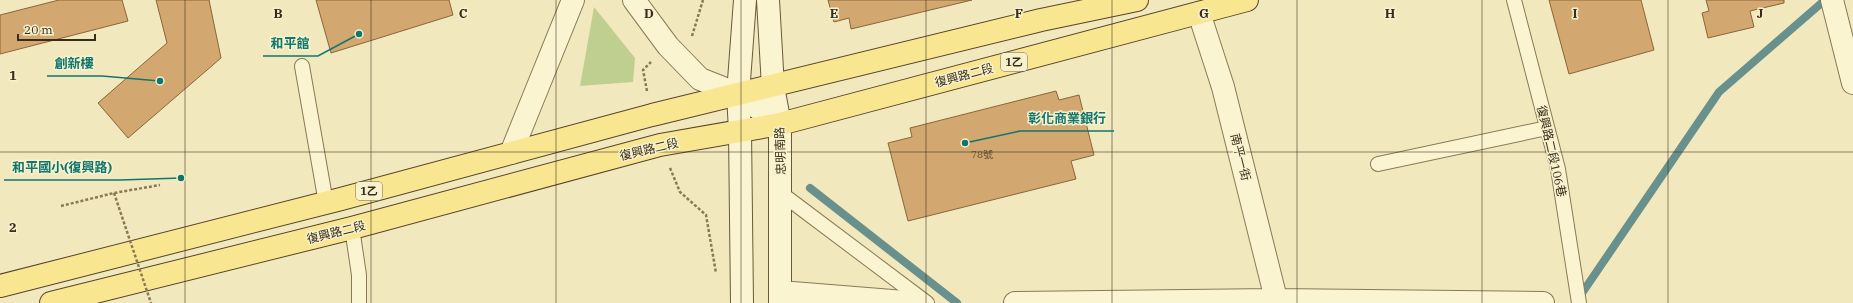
<svg xmlns="http://www.w3.org/2000/svg" width="1853" height="303" font-family="'IBM Plex Serif','Noto Sans TC',serif">
<rect width="100%" height="100%" fill="#f1e9bd"/>
<!-- green -->
<path fill="#bfcf90" d="M594 7 635 58 633 82 580 86Z"/>
<g fill="none" stroke-linecap="round" stroke-linejoin="round">
<!-- stream -->
<path stroke="#68908c" stroke-width="8" d="M810 188 957 303
M1578 299 1719 92 1825 0"/>
</g>
<!-- building -->
<path fill="#d2a770" stroke="#8a6539" d="M59 0H122L128 21 0 54V15Z
M156 0H209L221 58 128 138 98 103 167 43Z
M316 0H449L453 15 331 53Z
M828 0H972L851 29 849 18 834 22Z
M1549 0H1641L1654 50 1569 74Z
M1706 0H1784V3L1750 11 1754 27 1708 38 1702 13 1709 11Z
M1056 91 1059 100 1079 95 1094 155 1071 161 1076 179 908 221 888 143 912 137 910 128Z"/>
<g fill="none" stroke-linecap="round" stroke-linejoin="round">
<!-- service casing -->
<g stroke="#8a7955" stroke-width="16">
<path id="service" d="M1514 0 1558 169 1579 303
M302 66 326 203
M1378 164 1547 128
M782 194 927 303
M352 228 359 275V303"/>
</g>
<!-- minor casing -->
<g stroke="#8a7955" stroke-width="24">
<path id="minor" d="M1832 0 1853 83
M1199 13 1223 87 1277 303
M511 153 573 0
M780 292 917 303
M1015 303 1277 300 1543 303"/>
</g>
<!-- tertiary casing -->
<g stroke="#8a7955" stroke-width="24">
<path id="tertiary" d="M634 0 668 46 700 79 738 94 780 124"/>
</g>
<!-- secondary casing -->
<g stroke="#6b5938" stroke-width="24">
<path id="secondary" d="M768 0 773 87 780 124V303
M742 303 740 131 738 94 745 0"/>
</g>
<!-- primary casing -->
<g stroke="#57452a" stroke-width="24">
<path id="primary" d="M0 286 341 199 652 115 1041 20 1137 0
M51 303 352 228 660 145 780 124 1247 0"/>
</g>
<!-- path -->
<path stroke="#8a7955" stroke-width="2.5" stroke-dasharray="3 2" stroke-linecap="butt" d="M692 36 703 0
M647 91 643 70 651 62
M670 168 680 192 706 215 716 273
M61 206 114 193 160 185"/>
<!-- service -->
<use href="#service" stroke="#fbf4d0" stroke-width="14"/>
<!-- minor -->
<use href="#minor" stroke="#fbf4d0" stroke-width="22"/>
<!-- tertiary -->
<use href="#tertiary" stroke="#fbf4d0" stroke-width="22"/>
<!-- secondary -->
<use href="#secondary" stroke="#fbf4d0" stroke-width="22"/>
<!-- primary -->
<use href="#primary" stroke="#f8e691" stroke-width="22"/>
<!-- path-bridge -->
<path stroke="#8a7955" stroke-width="2.5" stroke-dasharray="3 2" stroke-linecap="butt" d="M114 193 151 303"/>
</g>
<!-- grid -->
<path fill="none" stroke="#382d1b" stroke-width="1" stroke-opacity="0.55" d="M185 0V303M371 0V303M556 0V303M741 0V303M926 0V303M1112 0V303M1297 0V303M1482 0V303M1668 0V303M0 152H1853"/>
<g text-anchor="middle" dominant-baseline="central" stroke-width="3" stroke-linejoin="round" paint-order="stroke">
<!-- number labels -->
<g font-size="10" fill="#5e4c30">
<text x="982" y="154">78號</text>
</g>
<!-- shield labels -->
<g fill="#f8f1cd" stroke="#726850" stroke-width="1">
<rect x="1001" y="53" width="26" height="18" rx="3"/>
<rect x="356" y="182" width="26" height="18" rx="3"/>
</g>
<g font-size="11" font-weight="bold" fill="#382d1b">
<text x="1014" y="62">1乙</text>
<text x="369" y="191">1乙</text>
</g>
<!-- street labels -->
<g font-size="12" fill="#382d1b" stroke="#f8f1cd">
<text transform="translate(964 75) rotate(-15)">復興路二段</text>
<text transform="translate(649 149) rotate(-13)">復興路二段</text>
<text transform="translate(780 151) rotate(-92)">忠明南路</text>
<text transform="translate(1552 151) rotate(77)">復興路二段106巷</text>
<text transform="translate(1241 157) rotate(76)">南平一街</text>
<text transform="translate(336 232) rotate(-14)">復興路二段</text>
</g>
</g>
<g font-size="13" text-anchor="middle" font-weight="bold" fill="#382d1b" stroke="#f8f1cd" stroke-width="3" stroke-linejoin="round" paint-order="stroke">
<text x="278" y="18">B</text>
<text x="463" y="18">C</text>
<text x="649" y="18">D</text>
<text x="834" y="18">E</text>
<text x="1019" y="18">F</text>
<text x="1204" y="18">G</text>
<text x="1390" y="18">H</text>
<text x="1575" y="18">I</text>
<text x="1760" y="18">J</text>
<text x="13" y="80">1</text>
<text x="13" y="232">2</text>
</g>
<!-- callouts -->
<path fill="none" stroke="#0f766e" stroke-width="1.5" d="M359 34L318 56H263M160 81L102 76H47M965 143L1020 131H1114M181 178L120 180H4"/>
<g fill="#0f766e" stroke="#f8f1cd" stroke-width="1.5">
<circle cx="359" cy="34" r="4"/>
<circle cx="160" cy="81" r="4"/>
<circle cx="965" cy="143" r="4"/>
<circle cx="181" cy="178" r="4"/>
</g>
<g font-size="13" text-anchor="middle" font-weight="bold" fill="#0f766e" stroke="#f8f1cd" stroke-width="3" stroke-linejoin="round" paint-order="stroke">
<text x="290" y="48">和平館</text>
<text x="74" y="68">創新樓</text>
<text x="1067" y="123">彰化商業銀行</text>
<text x="62" y="172">和平國小(復興路)</text>
</g>
<!-- scale -->
<path d="M18 34v6h77v-6" fill="none" stroke="#382d1b" stroke-width="2"/>
<text x="24" y="34" font-size="12" fill="#382d1b" stroke="#f8f1cd" stroke-width="3" paint-order="stroke">20 m</text>
</svg>
